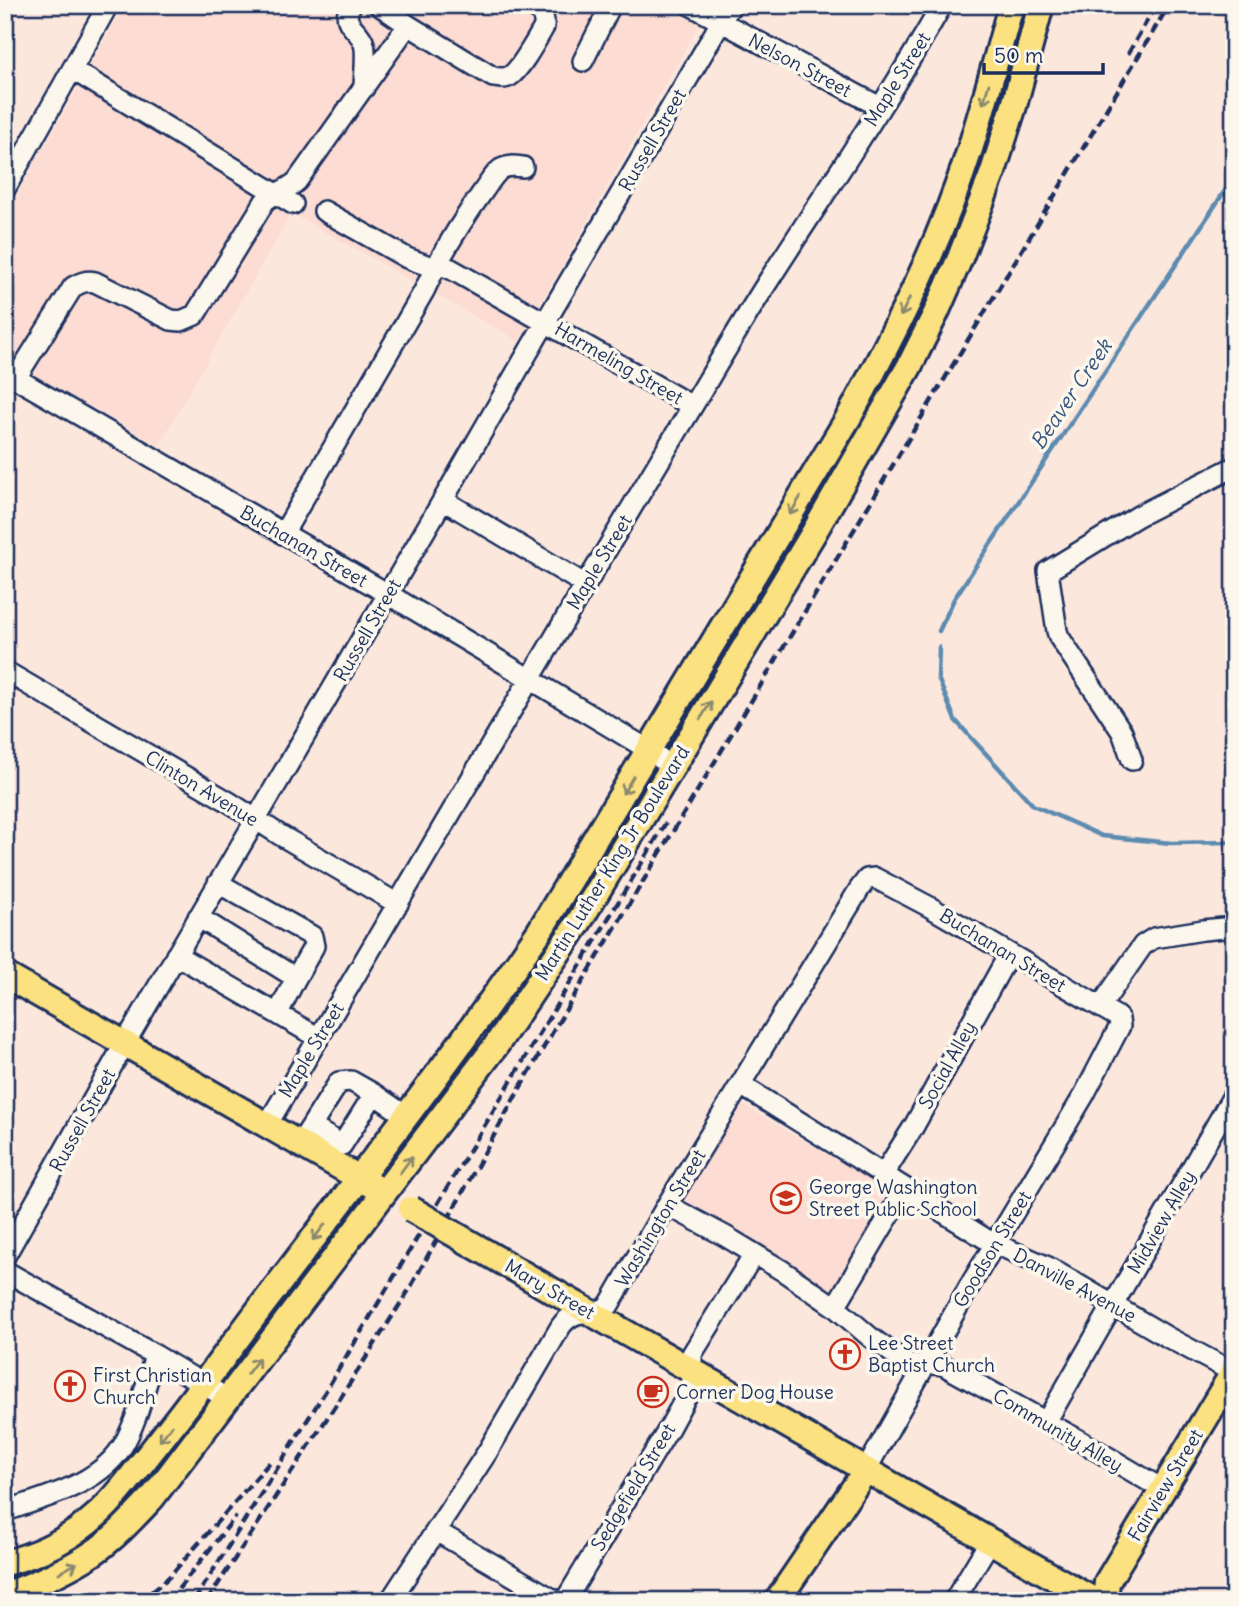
<svg xmlns="http://www.w3.org/2000/svg" width="1239" height="1606" font-family="Delius,sans-serif">
<rect width="100%" height="100%" fill="#fce7dd"/>
<filter id="ink" filterUnits="userSpaceOnUse"><feTurbulence type="fractalNoise" baseFrequency=".0143" numOctaves="2"/><feDisplacementMap in="SourceGraphic" scale="14" xChannelSelector="R" yChannelSelector="G"/><feConvolveMatrix kernelMatrix="1 2 1 2 8 2 1 2 1" color-interpolation-filters="sRGB"/></filter>
<g filter="url(#ink)">
<!-- built -->
<path fill="#fcdcd3" d="M125 5H710L519 341 291 213 159 445 5 358V216Z
M739 1103 893 1193 833 1294 679 1203Z"/>
<g fill="none" stroke-linecap="round" stroke-linejoin="round">
<!-- stream -->
<path stroke="#5b8bb0" stroke-width="4.5" d="M939 631 954 599 1234 177
M939 647 938 678 955 720 1033 805 1102 836 1171 843 1234 842"/>
<!-- minor casing -->
<g stroke="#1b2f5e" stroke-width="24">
<path id="minor" d="M351 5C339 25 360 28 364 44 367 52 364 78 364 88
M379 5 408 25 493 77C499 78 505 79 510 76 520 70 537 39 544 27 545 16 541 11 531 5
M690 5 880 107
M583 61 611 5
M73 70 293 204
M5 189 108 5
M324 211 407 258 429 266 440 265 451 269 692 406
M5 372 388 594 649 750 672 767
M16 378 73 287C80 283 86 280 95 282L171 320 181 321 195 315 265 201C274 193 288 190 297 181L408 25
M443 500 586 585
M283 534 424 291C440 256 461 222 484 190 489 183 494 174 501 169 508 165 515 166 523 167
M5 671 229 802 280 835 398 904
M1132 760 1122 732 1059 637 1057 631 1048 571 1138 516 1234 467
M198 917 296 978 314 946 312 936 218 883
M176 955 319 1038
M1100 1007 1143 945 1154 938 1203 930 1234 927
M278 1013 296 978
M741 1085 989 1241 1048 1267 1169 1338 1233 1372
M267 1125C409 886 548 645 692 407 717 365 741 324 767 283 826 191 888 100 942 5
M312 1127 342 1145 374 1094
M300 1144 339 1082 351 1081 374 1094 406 1116
M883 1175 914 1126 1009 954
M667 1205 725 1236 783 1271 835 1307 870 1337 909 1365 941 1364 1079 1440 1162 1489
M5 1256 125 1043 443 500 546 321 731 5
M5 1271 155 1355 228 1399
M835 1307 905 1189
M1046 1422 1234 1094
M5 1511C46 1497 102 1484 125 1442 139 1415 146 1384 155 1355
M436 1531 556 1601
M390 1601 488 1451 561 1326C578 1304 594 1319 609 1305L667 1205 860 888 867 879 875 878 928 906 1116 1016 1119 1019 1120 1026 1084 1095 969 1287 866 1470
M565 1601 668 1430 692 1386V1354L754 1254
M954 1601 990 1541"/>
</g>
<!-- major casing -->
<g stroke="#1b2f5e" stroke-width="30">
<path id="major" d="M5 975 375 1187
M558 1294 1095 1601
M5 1563C40 1554 71 1539 98 1514 116 1498 131 1477 146 1458 184 1411 219 1363 255 1315 351 1188 450 1063 539 932L850 415C896 330 941 241 970 149 985 101 998 53 1011 5
M5 1595C36 1584 66 1571 93 1553 115 1538 134 1517 152 1498L495 1047 577 925 813 534 909 367 936 313 960 258 993 172 1014 106 1041 5
M777 1601 866 1470
M1105 1601 1107 1582 1234 1371"/>
</g>
<!-- minor -->
<use href="#minor" stroke="#fbf7ec" stroke-width="19"/>
<!-- major -->
<use href="#major" stroke="#fbe180" stroke-width="24"/>
<!-- rail -->
<path stroke="#1b2f5e" stroke-width="4.5" stroke-dasharray="10 5" stroke-linecap="butt" d="M1128 54 1156 5
M140 1601 168 1578 271 1461
M169 1601 236 1516
M194 1601 325 1392 668 819
M207 1601 341 1397 409 1290 520 1088 555 1028 1169 5"/>
<!-- major-bridge casing -->
<g stroke="#1b2f5e" stroke-width="30" stroke-linecap="butt">
<path id="major-bridge" d="M411 1209 558 1294"/>
</g>
<!-- major-bridge -->
<use href="#major-bridge" stroke="#fbe180" stroke-width="24"/>
</g>
<!-- one-way arrows -->
<defs><path id="oneway-shaft" d="M-6 0H5M1.5-3L5.5 0L1.5 3" fill="none" stroke-width="1.6" stroke-linecap="round" stroke-linejoin="round" transform="scale(1.75)"/></defs>
<g stroke="#8b886f">
<use href="#oneway-shaft" transform="translate(986 94) rotate(106)"/>
<use href="#oneway-shaft" transform="translate(905 307) rotate(116)"/>
<use href="#oneway-shaft" transform="translate(795 506) rotate(121)"/>
<use href="#oneway-shaft" transform="translate(706 710) rotate(-59)"/>
<use href="#oneway-shaft" transform="translate(628 785) rotate(121)"/>
<use href="#oneway-shaft" transform="translate(406 1165) rotate(-53)"/>
<use href="#oneway-shaft" transform="translate(319 1232) rotate(128)"/>
<use href="#oneway-shaft" transform="translate(253 1366) rotate(-53)"/>
<use href="#oneway-shaft" transform="translate(166 1433) rotate(127)"/>
<use href="#oneway-shaft" transform="translate(68 1568) rotate(-29)"/>
</g>
</g>
<!-- icons -->
<defs>
<g id="school-ring" transform="scale(1.575)"><circle r="9.5" fill="#fbf7ec" stroke="#c8321e" stroke-width="1.5"/><path d="M0-5L7-2L0 1L-7-2ZM-4 1L0 2.5L4 1V4Q0 6-4 4Z" fill="#c8321e"/></g>
<g id="church-ring" transform="scale(1.575)"><circle r="9.5" fill="#fbf7ec" stroke="#c8321e" stroke-width="1.5"/><path d="M-1.2-6h2.4v3.5h3.3v2.4h-3.3V6h-2.4V-.1h-3.3v-2.4h3.3Z" fill="#c8321e"/></g>
<g id="cafe-ring" transform="scale(1.575)"><circle r="9.5" fill="#fbf7ec" stroke="#c8321e" stroke-width="1.5"/><path d="M-5.5-4.5H6V0H3Q3 3.5 0 3.5H-2.5Q-5.5 3.5-5.5 0ZM3-3.2v2h1.7v-2ZM-6 4.5H4V6H-6Z" fill="#c8321e"/></g>
</defs>
<g fill-rule="evenodd">
<use href="#school-ring" x="786" y="1198"/>
<use href="#church-ring" x="845" y="1354"/>
<use href="#church-ring" x="70" y="1386"/>
<use href="#cafe-ring" x="653" y="1392"/>
</g>
<g text-anchor="middle" dominant-baseline="central" stroke-width="7" stroke-linejoin="round" paint-order="stroke">
<!-- street labels -->
<g font-size="19" fill="#1b2f5e" stroke="#fbf7ec">
<text transform="translate(800 65) rotate(28)">Nelson Street</text>
<text transform="translate(897 79) rotate(-58)">Maple Street</text>
<text transform="translate(652 140) rotate(-60)">Russell Street</text>
<text transform="translate(619 363) rotate(30)">Harmeling Street</text>
<text transform="translate(304 546) rotate(30)">Buchanan Street</text>
<text transform="translate(599 562) rotate(-59)">Maple Street</text>
<text transform="translate(367 630) rotate(-60)">Russell Street</text>
<text transform="translate(202 788) rotate(31)">Clinton Avenue</text>
<text transform="translate(612 863) rotate(-58)">Martin Luther King Jr Boulevard</text>
<text transform="translate(1003 950) rotate(31)">Buchanan Street</text>
<text transform="translate(311 1050) rotate(-59)">Maple Street</text>
<text transform="translate(947 1065) rotate(-61)">Social Alley</text>
<text transform="translate(82 1120) rotate(-61)">Russell Street</text>
<text transform="translate(660 1218) rotate(-59)">Washington Street</text>
<text transform="translate(1161 1222) rotate(-60)">Midview Alley</text>
<text transform="translate(992 1249) rotate(-59)">Goodson Street</text>
<text transform="translate(1075 1285) rotate(28)">Danville Avenue</text>
<text transform="translate(550 1289) rotate(30)">Mary Street</text>
<text transform="translate(1058 1430) rotate(30)">Community Alley</text>
<text transform="translate(1165 1485) rotate(-59)">Fairview Street</text>
<text transform="translate(633 1487) rotate(-59)">Sedgefield Street</text>
</g>
<!-- poi labels -->
<g font-size="19" fill="#1b2f5e" stroke="#fbf7ec" text-anchor="start">
<text x="809" y="1187">George Washington<tspan x="809" dy="22">Street Public School</tspan></text>
<text x="868" y="1343">Lee Street<tspan x="868" dy="22">Baptist Church</tspan></text>
<text x="93" y="1375">First Christian<tspan x="93" dy="22">Church</tspan></text>
<text x="676" y="1392">Corner Dog House</text>
</g>
<!-- water labels -->
<g font-size="21" font-style="italic" fill="#365580" stroke="#fbf7ec">
<text transform="translate(1071 394) rotate(-56)">Beaver Creek</text>
</g>
</g>
<!-- margin -->
<rect width="1239" height="1606" fill="none" stroke="#fbf7ec" stroke-width="28"/>
<rect x="14" y="14" width="1211" height="1578" fill="none" stroke="#1b2f5e" stroke-width="2.5" filter="url(#ink)"/>
<!-- scale -->
<path d="M984 63v10h119v-10" fill="none" stroke="#1b2f5e" stroke-width="3.5"/>
<text x="994" y="63" font-size="21" fill="#1b2f5e" stroke="#fbf7ec" stroke-width="5" paint-order="stroke">50 m</text>
</svg>
